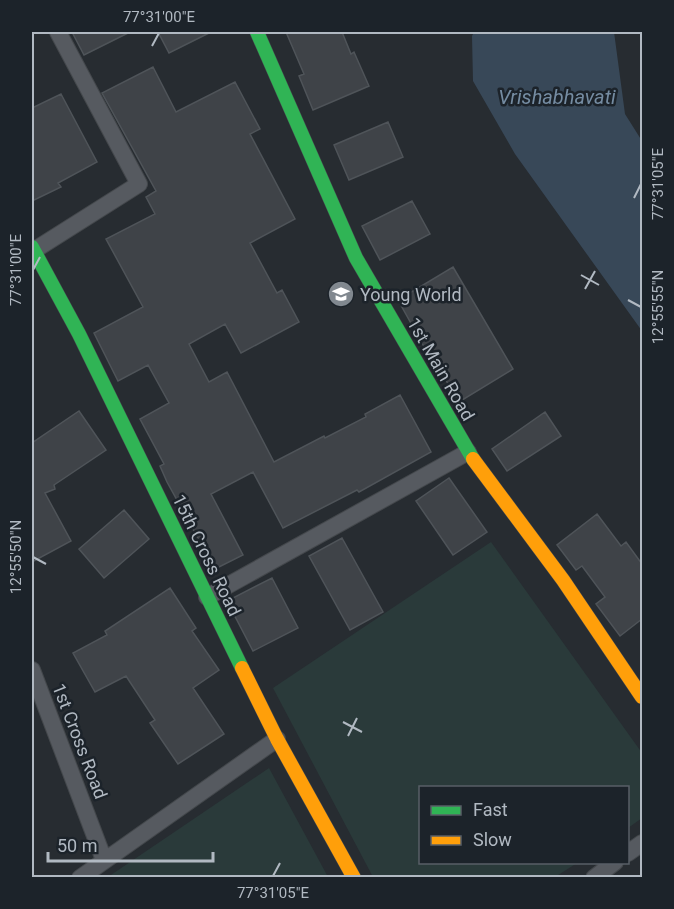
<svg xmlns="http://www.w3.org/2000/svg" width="674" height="909" font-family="Roboto,sans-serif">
<rect width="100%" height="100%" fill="#272c31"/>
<!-- green -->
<path fill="#2a3a3a" d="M491 542 642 753V818L628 828V788H420V862L577 863 555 877H373L273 688Z
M269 768 328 877H108Z"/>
<!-- water -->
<path fill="#384858" d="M474 32H614L625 114 642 141V331L515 154 473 81 472 36Z"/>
<!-- building -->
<path fill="#3f4348" stroke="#4f5459" stroke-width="1.5" d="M72 32H130L84 55Z
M158 32H211L169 53Z
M286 32H342L351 54 354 52 369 86 313 110 299 76 304 74Z
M153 67 176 112 235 82 260 129 250 134 295 219 250 243 277 293 282 290 299 322 241 353 225 324 189 344 209 382 227 372 274 462 324 436 325 438 366 417 365 414 400 395 431 452 359 492 357 490 283 528 253 472 211 494 243 555 215 569 167 482 160 466 164 464 140 419 169 403 148 365 118 381 94 333 143 307 106 239 155 214 146 197 156 191 102 93Z
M61 94 97 162 58 183 61 187 32 201V108Z
M388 122 403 157 349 180 334 145Z
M412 201 430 234 380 260 362 226Z
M453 267 513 369 459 402 438 367 436 368 432 361 398 300Z
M79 411 106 450 54 485 55 489 45 493 71 541 32 562V443Z
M545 412 561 436 507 471 492 449Z
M449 478 487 532 453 555 416 501Z
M124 510 149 539 104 578 79 549Z
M597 514 621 546 626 542 642 564V619L620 636 596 604 605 597 582 566 576 570 557 545Z
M342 538 383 612 350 630 309 556Z
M272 578 298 628 253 651 227 601Z
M170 588 196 628 192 631 219 670 193 688 224 734 178 764 150 723 155 720 126 676 95 692 73 653 107 635 105 631Z"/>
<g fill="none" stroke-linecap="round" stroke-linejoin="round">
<!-- street casing -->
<g stroke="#44484c" stroke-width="18">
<path id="street" d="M33 251 139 184 58 32
M207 597 468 452
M32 670 104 860
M628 853 642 843
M80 878 277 739
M594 878 615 862"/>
</g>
<!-- fast casing -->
<g stroke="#44484c" stroke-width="15">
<path id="fast" d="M257 32 356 258 473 459
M32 247 79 334 242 668"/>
</g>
<!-- slow casing -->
<g stroke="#44484c" stroke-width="15">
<path id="slow" d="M473 459 563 580 642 697
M242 668 277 739 354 878"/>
</g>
<!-- street -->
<use href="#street" stroke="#565a60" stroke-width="16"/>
<!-- fast -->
<use href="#fast" stroke="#30b455" stroke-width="14"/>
<!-- slow -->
<use href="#slow" stroke="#ff9f0a" stroke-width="14"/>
</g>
<!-- ticks -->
<path fill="none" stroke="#b1b9c2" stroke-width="2" d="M152 46 159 33M634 198 641 184M33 270 40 257M581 275 599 285M585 289 595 271M628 300 641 307M33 557 46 564M343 722 362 732M348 736 357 718M273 876 280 863"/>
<!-- icons -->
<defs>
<g id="school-disc" transform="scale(1.35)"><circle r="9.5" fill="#81888f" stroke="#1c232a"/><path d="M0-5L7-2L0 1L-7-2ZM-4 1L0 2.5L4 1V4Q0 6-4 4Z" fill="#fff"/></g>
</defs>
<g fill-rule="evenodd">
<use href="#school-disc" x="341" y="294"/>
</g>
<g text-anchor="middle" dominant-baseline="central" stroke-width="5" stroke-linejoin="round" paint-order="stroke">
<!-- poi labels -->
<g font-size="18" fill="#b1b9c2" stroke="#1c232a" text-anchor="start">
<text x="360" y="294">Young World</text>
</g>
<!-- street labels -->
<g font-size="18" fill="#b1b9c2" stroke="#1c232a">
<text transform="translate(441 369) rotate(60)">1st Main Road</text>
<text transform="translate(207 555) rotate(64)">15th Cross Road</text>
<text transform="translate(80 741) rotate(69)">1st Cross Road</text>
</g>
<!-- water labels -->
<g font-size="20" font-style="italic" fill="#758ca2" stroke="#1c232a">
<text x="557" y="97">Vrishabhavati</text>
</g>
</g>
<!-- border -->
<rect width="674" height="909" fill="none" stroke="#1c232a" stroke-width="66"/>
<!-- legend -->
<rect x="419" y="786" width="210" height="78" fill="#1c232a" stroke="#585f67" stroke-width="1.5"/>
<rect x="431" y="806" width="30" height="9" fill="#30b455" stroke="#585f67" stroke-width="1.5"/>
<text x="473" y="816" font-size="18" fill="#b1b9c2">Fast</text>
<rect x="431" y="836" width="30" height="9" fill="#ff9f0a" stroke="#585f67" stroke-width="1.5"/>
<text x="473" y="846" font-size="18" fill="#b1b9c2">Slow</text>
<!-- scale -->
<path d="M48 852v9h165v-9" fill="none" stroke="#b1b9c2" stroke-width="3"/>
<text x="57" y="852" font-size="18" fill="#b1b9c2" stroke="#1c232a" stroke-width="4.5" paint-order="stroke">50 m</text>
<rect x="33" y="33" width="608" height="843" fill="none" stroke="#b1b9c2" stroke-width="2"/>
<g font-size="15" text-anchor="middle" fill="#b1b9c2">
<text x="159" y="22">77°31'00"E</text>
<text transform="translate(658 184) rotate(-90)" y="5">77°31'05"E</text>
<text transform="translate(16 270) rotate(-90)" y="5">77°31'00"E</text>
<text transform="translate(658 307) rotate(-90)" y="5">12°55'55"N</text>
<text transform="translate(16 557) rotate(-90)" y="5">12°55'50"N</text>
<text x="273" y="898">77°31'05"E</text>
</g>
</svg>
